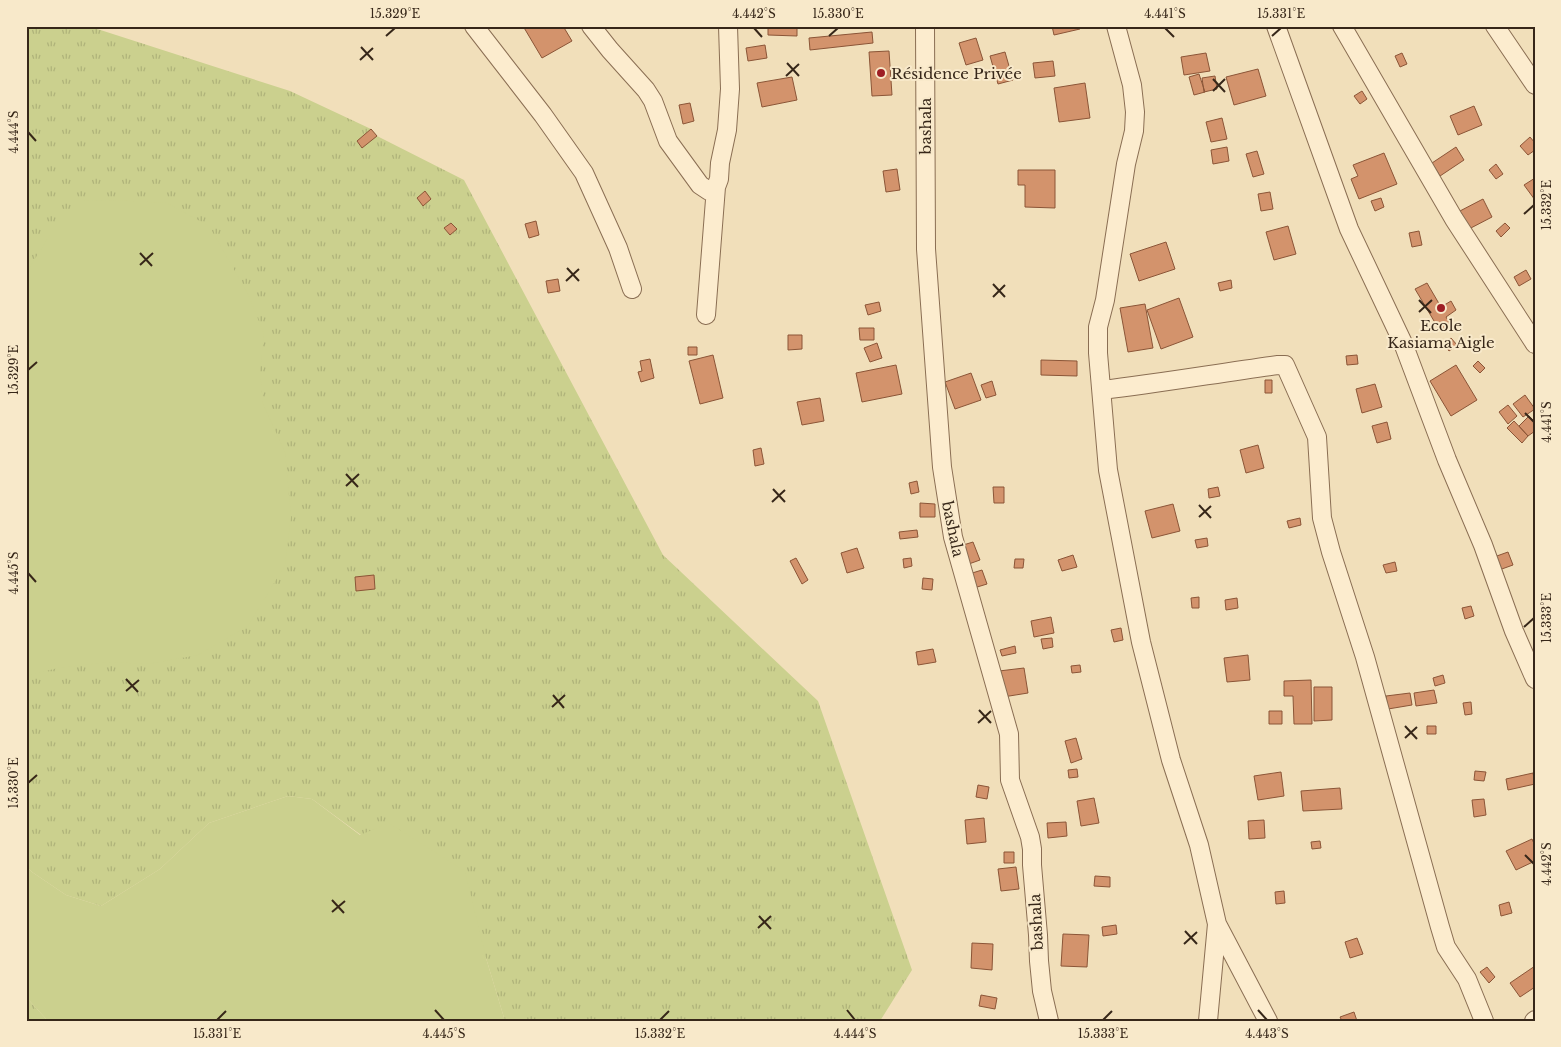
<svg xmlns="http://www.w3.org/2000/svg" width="1561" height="1047" font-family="'Libre Baskerville',serif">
<defs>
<pattern id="grass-tufts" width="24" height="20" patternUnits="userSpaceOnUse" patternTransform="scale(1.25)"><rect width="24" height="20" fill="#cbd08e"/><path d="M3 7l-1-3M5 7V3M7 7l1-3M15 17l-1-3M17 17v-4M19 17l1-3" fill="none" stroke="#afb37a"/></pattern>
</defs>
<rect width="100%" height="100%" fill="#f1dfba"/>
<!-- grass -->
<path fill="url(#grass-tufts)" d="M26 26H88L290 91 371 129 377 136 464 180 663 555 818 701 912 970 880 1021H505L486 958 361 835 312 799 288 796 209 823 160 869 101 906 66 895 32 872 26 866Z
M26 997 48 1021H26Z"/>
<!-- garden -->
<path fill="#cbd08e" d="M114 200 167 203 209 226 248 294 264 334 260 371 263 404 285 452 291 517 285 565 248 626 198 655 148 664 109 662 58 668 26 676V273L50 235 84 201Z
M288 796 312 799 360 835 389 823 465 871 486 958 505 1021H48L26 997V866L32 872 66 895 101 906 160 869 209 823Z"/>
<!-- building -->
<path fill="#d3936c" stroke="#8b5537" d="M523 26H563L572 41 542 58Z
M768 26H797V36L768 35Z
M1052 26H1080V29L1054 35Z
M872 32 873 43 810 50 809 38Z
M976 38 983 60 966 65 959 43Z
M765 45 767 58 748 61 746 48Z
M889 51 892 95 872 96 869 52Z
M1005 52 1013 80 998 84 990 56Z
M1206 53 1210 71 1184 75 1181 57Z
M1402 53 1407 64 1400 67 1395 56Z
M1053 61 1055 76 1035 78 1033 63Z
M1258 69 1266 96 1234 105 1226 77Z
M1199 74 1205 92 1194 95 1189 77Z
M1215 76 1217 89 1204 92 1202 78Z
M792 77 797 100 762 107 757 83Z
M1085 83 1090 118 1059 122 1054 88Z
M1362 91 1367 99 1360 104 1354 96Z
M690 103 694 121 683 124 679 105Z
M1474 106 1482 125 1458 135 1450 116Z
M1222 118 1227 139 1211 142 1206 122Z
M371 129 377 136 362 148 357 141Z
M1530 137 1535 143V150L1528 155 1520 146Z
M1227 147 1229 161 1213 164 1211 150Z
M1456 147 1464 160 1440 176 1432 163Z
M1257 151 1264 174 1253 177 1246 154Z
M1384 153 1397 184 1359 199 1351 179 1358 176 1353 165Z
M1496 164 1503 174 1496 179 1489 170Z
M897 169 900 190 886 192 883 171Z
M1018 170H1055V208L1025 207V185H1018Z
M1535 178V200L1524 185Z
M425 191 431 199 423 206 417 198Z
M1270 192 1273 209 1261 211 1258 194Z
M1381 198 1384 207 1375 211 1371 201Z
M1483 199 1492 217 1467 230 1458 212Z
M536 221 539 235 529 238 525 224Z
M451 223 457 229 450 235 444 228Z
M1505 223 1510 228 1501 237 1496 231Z
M1288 226 1296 254 1274 260 1266 232Z
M1419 231 1422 245 1412 247 1409 233Z
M1166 242 1175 269 1139 281 1130 254Z
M1526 270 1531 279 1519 286 1514 277Z
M558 279 560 291 548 293 546 281Z
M1231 280 1232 288 1220 291 1218 283Z
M1427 283 1441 307 1451 301 1456 310 1446 317 1451 325 1440 331 1415 289Z
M1179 298 1193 337 1161 349 1147 310Z
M879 302 881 311 868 315 865 305Z
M1145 304 1153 348 1128 352 1120 308Z
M859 328H874V340H860Z
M788 335H802V349L788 350Z
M1451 338 1457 345 1449 351 1444 344Z
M877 343 882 358 870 362 864 348Z
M688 347H697V355H688Z
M713 355 723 398 700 404 689 361Z
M1357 355 1358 364 1347 365 1346 356Z
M650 359 654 378 641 382 638 372 642 371 640 361Z
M1041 360 1077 361V376L1041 375Z
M1478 361 1485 368 1480 373 1473 366Z
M896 365 902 394 862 402 856 373Z
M1456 365 1477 400 1451 416 1430 381Z
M971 373 981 400 955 409 945 382Z
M1265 380H1272V393H1265Z
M992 381 996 395 986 398 981 385Z
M1375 384 1382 407 1362 413 1356 389Z
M1525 395 1535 409 1523 417 1513 404Z
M820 398 824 421 802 425 797 402Z
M1508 405 1517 416 1508 424 1499 412Z
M1529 416 1535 422V431L1528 436 1519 426Z
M1514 421 1528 436 1522 443 1507 428Z
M1387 422 1391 439 1377 443 1372 426Z
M1258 445 1264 468 1246 473 1240 450Z
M761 448 764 464 755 466 753 450Z
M917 481 919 492 911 494 909 483Z
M993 487H1004V503H994Z
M1218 487 1220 496 1209 498 1208 489Z
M920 503 935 504V517H920Z
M1173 504 1180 531 1152 538 1145 511Z
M1300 518 1301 525 1289 528 1287 521Z
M917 530 918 537 900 539 899 532Z
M1207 538 1208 546 1197 548 1195 540Z
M973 542 980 560 966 565 960 546Z
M857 548 864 568 847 573 841 553Z
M1508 552 1513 565 1499 570 1494 557Z
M1073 555 1077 567 1062 571 1058 560Z
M796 558 808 580 802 584 790 561Z
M911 558 912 566 904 568 903 559Z
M1015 559H1024L1023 568H1014Z
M1395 562 1397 571 1386 573 1383 565Z
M982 570 987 584 974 588 969 574Z
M374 575 375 589 356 591 355 577Z
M923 578 933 579 932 590 922 589Z
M1199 597V608H1192L1191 598Z
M1237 598 1238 608 1226 610 1225 600Z
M1471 606 1474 616 1465 619 1462 608Z
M1051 617 1054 633 1034 637 1031 621Z
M1121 628 1123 640 1114 642 1111 630Z
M1052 638 1053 647 1043 649 1041 639Z
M1015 646 1016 653 1002 656 1000 650Z
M933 649 936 662 918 665 916 652Z
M1248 655 1250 680 1227 682 1224 658Z
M1080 665 1081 672 1072 673 1071 666Z
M1024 668 1028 693 1003 697 999 671Z
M1443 675 1445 683 1435 686 1433 678Z
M1311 680 1312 724H1294L1293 696H1284V681Z
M1314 687H1332V720L1314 721Z
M1434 690 1437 703 1416 706 1414 693Z
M1410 693 1412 705 1388 709 1386 696Z
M1471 702 1472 714 1465 715 1463 703Z
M1269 711H1282V724H1269Z
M1427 726H1436V734H1427Z
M1076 738 1082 759 1071 763 1065 741Z
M1077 769 1078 777 1069 778 1068 770Z
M1475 771 1486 772 1484 781 1474 780Z
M1281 772 1284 796 1258 800 1254 776Z
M1533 773 1535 784 1508 790 1506 779Z
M978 785 989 787 987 799 976 797Z
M1340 788 1342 809 1303 811 1301 791Z
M1094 798 1099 823 1081 826 1077 801Z
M1484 799 1486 815 1474 817 1472 800Z
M984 818 986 842 967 844 965 820Z
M1264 820 1265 838 1249 839 1248 821Z
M1066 822 1067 836 1048 838 1047 823Z
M1532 839 1535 846V861L1516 870 1506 851Z
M1320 841 1321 848 1312 849 1311 842Z
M1004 852H1014V863H1004Z
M1016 867 1019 889 1001 891 998 869Z
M1095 876 1110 877V887L1094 886Z
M1284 891 1285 903 1276 904 1275 892Z
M1509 902 1512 913 1501 916 1499 905Z
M1116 925 1117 934 1103 936 1102 927Z
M1063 934 1089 935 1087 967 1061 966Z
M1357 938 1363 954 1350 958 1345 942Z
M972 943 993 944 992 970 971 968Z
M1535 966V987L1520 997 1510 983Z
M1487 967 1495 977 1489 983 1480 972Z
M981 995 997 998 995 1009 979 1006Z
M1354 1012 1357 1021H1342L1340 1017Z"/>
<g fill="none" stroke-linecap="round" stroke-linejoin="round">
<!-- minor casing -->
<g stroke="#8a6e53" stroke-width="20">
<path id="minor" d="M474 26 543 115 584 173 618 248 632 289
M591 26 610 50 646 90 653 101 668 141 700 185 709 191 716 187 719 179 720 163 727 130 730 89 728 26
M925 26 926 249 942 467 953 537 1009 734 1010 780 1030 837 1032 849V865L1038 935 1039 961 1042 991 1049 1021
M1116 26 1132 85 1135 112 1134 131 1126 164 1105 300 1098 327V353L1108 470 1141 642 1171 760 1199 845 1217 924 1208 1021
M1276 26 1349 229 1403 343 1447 460 1483 545 1514 631 1535 679
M1342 26 1454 219 1535 344
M1495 26 1535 85
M706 315 716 187
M1102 390C1161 383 1219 373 1278 365H1285L1317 437 1322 518 1331 552 1365 657 1440 927 1446 947 1467 979 1484 1021
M1217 924 1268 1021
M1534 1021 1535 1020"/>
</g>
<!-- minor -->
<use href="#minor" stroke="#fcecce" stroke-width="18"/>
</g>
<!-- ticks -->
<path fill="none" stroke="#372719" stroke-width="2" d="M754 28 762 37M1165 28 1174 37M386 36 395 28M829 36 838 28M1272 36 1281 28M361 47 373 60M360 60 373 48M787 63 799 76M786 76 799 64M1213 79 1225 92M1213 91 1225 79M28 132 36 141M1524 214 1534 205M140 253 152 266M140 265 153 253M567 268 579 281M566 281 579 269M993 284 1005 297M993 297 1005 285M1419 300 1431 313M1419 312 1432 300M28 370 37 362M1525 413 1534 422M346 474 358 487M346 486 359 474M773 489 785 502M772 502 785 490M1199 505 1211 518M1199 517 1211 506M28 573 36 582M1524 627 1534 618M126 679 138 692M126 691 139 680M553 695 564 708M552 707 565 695M979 710 991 723M978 723 991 711M1405 726 1417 739M1405 738 1417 727M28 783 37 775M1525 855 1534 864M332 900 344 913M332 912 345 901M759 916 771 929M758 928 771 916M1185 931 1197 944M1184 944 1197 932M435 1010 444 1020M847 1010 855 1020M1258 1010 1267 1020M217 1020 226 1011M660 1020 669 1011M1103 1020 1112 1011"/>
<!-- markers -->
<g fill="#9e1e24" stroke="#f8e9ca" stroke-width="2">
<circle cx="881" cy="73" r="5"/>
<circle cx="1441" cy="308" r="5"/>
</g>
<g text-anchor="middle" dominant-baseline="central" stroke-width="4" stroke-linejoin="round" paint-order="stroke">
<!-- poi labels -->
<g font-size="15" fill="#372719" stroke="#f8e9ca" text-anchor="start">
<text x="891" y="73">Résidence Privée</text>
<text x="1441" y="325" text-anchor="middle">Ecole<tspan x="1441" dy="17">Kasiama Aigle</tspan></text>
</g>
<!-- street labels -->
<g font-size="15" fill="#372719" stroke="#f8e9ca">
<text transform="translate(925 126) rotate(-90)">bashala</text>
<text transform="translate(953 529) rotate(78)">bashala</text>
<text transform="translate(1036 922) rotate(-93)">bashala</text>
</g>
</g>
<!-- border -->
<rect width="1561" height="1047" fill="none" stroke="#f8e9ca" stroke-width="55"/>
<rect x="28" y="28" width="1506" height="992" fill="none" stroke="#372719" stroke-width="2"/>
<g font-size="12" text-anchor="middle" fill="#372719">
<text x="395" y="18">15.329°E</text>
<text x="754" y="18">4.442°S</text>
<text x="838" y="18">15.330°E</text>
<text x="1165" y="18">4.441°S</text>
<text x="1281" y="18">15.331°E</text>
<text transform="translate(14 132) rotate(-90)" y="4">4.444°S</text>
<text transform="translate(1547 205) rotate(-90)" y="4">15.332°E</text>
<text transform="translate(14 370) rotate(-90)" y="4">15.329°E</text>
<text transform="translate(1547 422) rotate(-90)" y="4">4.441°S</text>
<text transform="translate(14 573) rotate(-90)" y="4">4.445°S</text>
<text transform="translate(1547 618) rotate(-90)" y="4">15.333°E</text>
<text transform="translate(14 783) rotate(-90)" y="4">15.330°E</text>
<text transform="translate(1547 864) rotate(-90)" y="4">4.442°S</text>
<text x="217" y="1038">15.331°E</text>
<text x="444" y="1038">4.445°S</text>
<text x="660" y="1038">15.332°E</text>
<text x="855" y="1038">4.444°S</text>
<text x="1103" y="1038">15.333°E</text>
<text x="1267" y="1038">4.443°S</text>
</g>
</svg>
